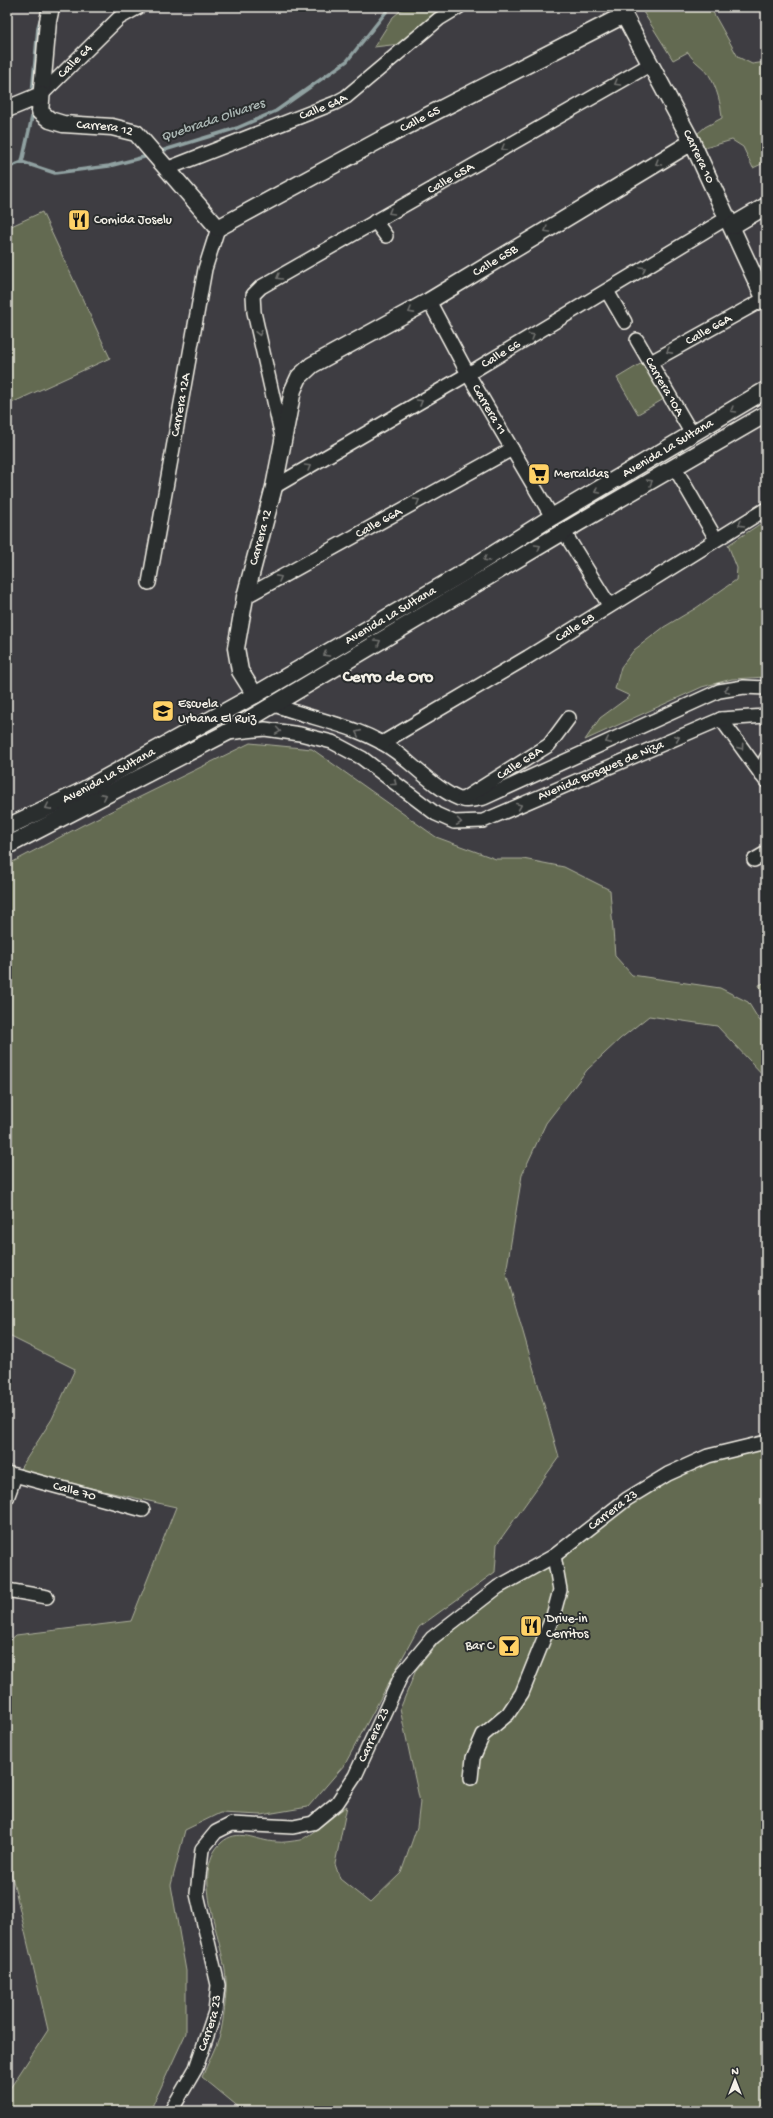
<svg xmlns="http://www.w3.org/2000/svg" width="773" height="2118" font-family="'Gochi Hand',sans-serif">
<rect width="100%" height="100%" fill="#3e3d42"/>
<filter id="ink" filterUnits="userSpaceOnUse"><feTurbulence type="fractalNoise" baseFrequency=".025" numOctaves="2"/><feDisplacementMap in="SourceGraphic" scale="8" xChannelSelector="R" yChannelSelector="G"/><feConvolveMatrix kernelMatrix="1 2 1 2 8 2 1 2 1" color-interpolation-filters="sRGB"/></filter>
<g filter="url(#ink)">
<!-- green -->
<path fill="#636b51" stroke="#acae9c" d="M405 7H441L400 44 374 47 393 17Z
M640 7H710L738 57 752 64 766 62V162L753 168 743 147 732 140 705 148 697 134 705 127 722 118C721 104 717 88 709 75 703 66 693 62 688 52L673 60Z
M42 212 110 358 7 405V228Z
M647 360 669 396 638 414 617 378Z
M766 520V677L732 679 702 687 585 740 600 718 630 696 615 689 621 667 634 650 664 627 696 608 736 580 737 568 728 545Z
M250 743 312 749 436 837 496 859H523L564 867 610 890 615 956 632 975 720 988 748 1002 759 1020 766 1024V1078L717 1026 649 1016 620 1039 587 1070 546 1123 522 1175 506 1273 559 1457 497 1544 495 1572 419 1627 345 1764 308 1807 261 1815 220 1813 185 1830 171 1885 186 1971V2033L150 2111H7V2093L48 2030 7 1855V1643L16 1635 131 1621 176 1507 18 1472 52 1419 75 1369 7 1335V865L83 825Z
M766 982V1002L759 985Z
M766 1444V2111H240L241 2109 202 2077C208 2063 215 2049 220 2035 223 2025 227 1992 226 1981 225 1944 189 1873 221 1843 238 1827 256 1841 276 1842 283 1843 293 1841 300 1840 309 1837 337 1813 347 1806L335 1864 340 1879 370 1903 401 1873 417 1827 420 1802 400 1709 416 1670 445 1635 499 1592 553 1559 667 1479 712 1459Z"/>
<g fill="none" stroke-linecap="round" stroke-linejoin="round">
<!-- stream -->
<path stroke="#90a1a1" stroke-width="3.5" d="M32 94 38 27 41 17
M158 152 237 128 276 111 347 61 390 7
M22 162 32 117V104
M7 168 22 162 55 173 109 166 148 156"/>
<!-- minor casing -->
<g stroke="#f4f1e8" stroke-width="16">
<g id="minor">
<path id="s1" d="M41 95 119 18 139 7"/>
<path id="s2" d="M166 169 335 103 346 97 439 19 459 7"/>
<path d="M375 221 386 236"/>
<path d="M607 291 625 322"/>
<path id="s3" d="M429 301 468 374 552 517"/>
<path id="s4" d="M637 340 692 434"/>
<path id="s5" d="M651 362 766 298"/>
<path id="s6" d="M282 437 254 312 253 295 261 287 651 64"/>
<path d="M675 468 716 539"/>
<path id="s7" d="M274 487 468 374 727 218"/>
<path d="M564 532 609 605"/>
<path id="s8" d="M149 583 205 269 218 228"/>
<path id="s9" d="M245 597 512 449"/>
<path d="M272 704C313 720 360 725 396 752 412 764 444 796 463 800 469 802 478 799 484 798L719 691 744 687 766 688"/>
<path d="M721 719 766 781"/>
<path id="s10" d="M227 733 265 729 300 734 332 742 362 758 436 814 454 822 483 821 721 719 766 716"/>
<path id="s11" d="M382 743 528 657 766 509"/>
<path d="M761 775 766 758"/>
<path id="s12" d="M463 799 549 745 569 718"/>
<path d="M754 860 766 853"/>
<path id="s13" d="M7 1473 143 1510"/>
<path d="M7 1498 15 1476"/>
<path d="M7 1590 47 1597"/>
<path d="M471 1778 473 1758 483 1735 508 1714 522 1693 553 1616 560 1590 554 1556"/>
<path id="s14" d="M171 2111 196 2068 215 2012 218 1985 197 1894 202 1849 216 1832 232 1824 293 1827 313 1823 337 1803 355 1776 402 1674 432 1638 498 1587 554 1556 627 1499 668 1474 708 1456 766 1442"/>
</g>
</g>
<!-- tertiary casing -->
<g stroke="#f4f1e8" stroke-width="19">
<g id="tertiary">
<path id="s15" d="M51 7 48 21 40 112 50 120 63 124 112 127 136 133 218 228 380 140 624 15 692 142 766 302"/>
<path d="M7 109 41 95"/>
<path d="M732 226 766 206"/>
<path id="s16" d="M255 695 240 671 236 648 245 597 274 487 293 390 299 377 312 365 429 301 692 142"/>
<path id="s17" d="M7 827 80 792 255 695 465 572 552 517 766 390"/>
<path d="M7 846 226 733 578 523 766 414"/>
</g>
</g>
<!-- minor -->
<use href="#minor" stroke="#2a2d2e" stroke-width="13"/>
<!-- tertiary -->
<use href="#tertiary" stroke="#2a2d2e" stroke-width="16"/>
</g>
<!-- one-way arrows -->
<defs><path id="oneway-chevron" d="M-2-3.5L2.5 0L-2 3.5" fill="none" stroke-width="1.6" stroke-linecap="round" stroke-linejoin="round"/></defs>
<g stroke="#71726f">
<use href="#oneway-chevron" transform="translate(617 83) rotate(150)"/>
<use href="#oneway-chevron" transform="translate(504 148) rotate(150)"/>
<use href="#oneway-chevron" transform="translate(658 163) rotate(149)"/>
<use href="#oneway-chevron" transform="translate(391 212) rotate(150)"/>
<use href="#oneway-chevron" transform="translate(547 230) rotate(149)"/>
<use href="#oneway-chevron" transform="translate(643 269) rotate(-31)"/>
<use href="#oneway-chevron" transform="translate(279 277) rotate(150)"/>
<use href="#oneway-chevron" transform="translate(411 311) rotate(151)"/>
<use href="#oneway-chevron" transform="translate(259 333) rotate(77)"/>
<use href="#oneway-chevron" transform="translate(532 336) rotate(-31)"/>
<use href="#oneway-chevron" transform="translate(669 351) rotate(151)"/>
<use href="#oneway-chevron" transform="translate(420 402) rotate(-30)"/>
<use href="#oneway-chevron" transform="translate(733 410) rotate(149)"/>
<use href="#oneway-chevron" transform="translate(308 467) rotate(-30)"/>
<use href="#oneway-chevron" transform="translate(650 482) rotate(-30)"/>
<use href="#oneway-chevron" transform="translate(597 491) rotate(150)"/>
<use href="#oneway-chevron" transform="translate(417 501) rotate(-29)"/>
<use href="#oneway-chevron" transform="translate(741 524) rotate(149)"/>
<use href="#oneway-chevron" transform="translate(538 547) rotate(-30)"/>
<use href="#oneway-chevron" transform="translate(486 559) rotate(148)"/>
<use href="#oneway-chevron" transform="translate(279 578) rotate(-29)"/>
<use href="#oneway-chevron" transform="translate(378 642) rotate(-30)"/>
<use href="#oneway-chevron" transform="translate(326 654) rotate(150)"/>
<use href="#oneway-chevron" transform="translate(727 690) rotate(172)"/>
<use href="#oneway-chevron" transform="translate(278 731) rotate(9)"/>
<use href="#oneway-chevron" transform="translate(358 733) rotate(-156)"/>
<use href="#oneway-chevron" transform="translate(677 738) rotate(-23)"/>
<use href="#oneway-chevron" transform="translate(608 741) rotate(155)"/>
<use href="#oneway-chevron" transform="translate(741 747) rotate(54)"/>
<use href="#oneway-chevron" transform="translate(394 783) rotate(38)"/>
<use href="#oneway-chevron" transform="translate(104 796) rotate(-27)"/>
<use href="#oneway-chevron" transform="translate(519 806) rotate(-23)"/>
<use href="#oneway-chevron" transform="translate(48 807) rotate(154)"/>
<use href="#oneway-chevron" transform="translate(459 822) rotate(8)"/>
</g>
</g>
<!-- icons -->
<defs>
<g id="restaurant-square" transform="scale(1.15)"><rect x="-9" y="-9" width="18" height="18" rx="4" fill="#ffd166" stroke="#2a2d2e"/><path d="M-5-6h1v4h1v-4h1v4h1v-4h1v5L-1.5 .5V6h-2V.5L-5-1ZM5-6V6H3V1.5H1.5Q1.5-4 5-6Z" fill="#111"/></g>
<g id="supermarket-square" transform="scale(1.15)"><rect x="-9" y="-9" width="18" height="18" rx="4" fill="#ffd166" stroke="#2a2d2e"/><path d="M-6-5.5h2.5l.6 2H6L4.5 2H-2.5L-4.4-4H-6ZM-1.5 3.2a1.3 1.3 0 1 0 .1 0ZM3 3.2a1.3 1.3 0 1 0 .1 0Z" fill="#111"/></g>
<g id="school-square" transform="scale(1.15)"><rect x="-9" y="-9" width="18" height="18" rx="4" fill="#ffd166" stroke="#2a2d2e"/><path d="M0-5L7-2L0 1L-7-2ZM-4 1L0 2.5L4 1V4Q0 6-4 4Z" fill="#111"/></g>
<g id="bar-square" transform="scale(1.15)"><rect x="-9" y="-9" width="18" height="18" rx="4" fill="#ffd166" stroke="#2a2d2e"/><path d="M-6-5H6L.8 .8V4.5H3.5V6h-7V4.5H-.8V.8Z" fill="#111"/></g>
</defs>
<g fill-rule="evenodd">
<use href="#restaurant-square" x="79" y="220"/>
<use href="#supermarket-square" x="539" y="474"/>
<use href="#school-square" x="163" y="711"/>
<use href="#restaurant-square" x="531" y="1626"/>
<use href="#bar-square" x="509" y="1646"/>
</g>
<g text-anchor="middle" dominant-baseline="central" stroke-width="4" stroke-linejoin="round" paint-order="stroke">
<!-- street labels -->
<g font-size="13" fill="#f4f1e8" stroke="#2a2d2e">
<text stroke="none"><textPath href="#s1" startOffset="48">Calle 64</textPath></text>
<text stroke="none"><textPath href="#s2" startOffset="169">Calle 64A</textPath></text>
<text stroke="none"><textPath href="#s15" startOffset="561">Calle 65</textPath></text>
<text stroke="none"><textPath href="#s15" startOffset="174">Carrera 12</textPath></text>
<text stroke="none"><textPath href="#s15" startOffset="950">Carrera 10</textPath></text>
<text stroke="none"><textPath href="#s6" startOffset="375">Calle 65A</textPath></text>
<text stroke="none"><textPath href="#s16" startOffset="559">Calle 65B</textPath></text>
<text stroke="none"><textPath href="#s5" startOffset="66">Calle 66A</textPath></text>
<text stroke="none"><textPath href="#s7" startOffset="263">Calle 66</textPath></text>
<text stroke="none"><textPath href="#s4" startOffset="54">Carrera 10A</textPath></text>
<text stroke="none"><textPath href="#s8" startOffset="181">Carrera 12A</textPath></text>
<text stroke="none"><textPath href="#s3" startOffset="124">Carrera 11</textPath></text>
<text stroke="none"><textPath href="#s17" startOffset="762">Avenida La Sultana</textPath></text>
<text stroke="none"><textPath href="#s9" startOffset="153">Calle 66A</textPath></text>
<text stroke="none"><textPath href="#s16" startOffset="165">Carrera 12</textPath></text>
<text stroke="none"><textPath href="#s17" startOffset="438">Avenida La Sultana</textPath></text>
<text stroke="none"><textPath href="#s11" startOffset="225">Calle 68</textPath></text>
<text stroke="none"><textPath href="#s12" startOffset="67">Calle 68A</textPath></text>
<text stroke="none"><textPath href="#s10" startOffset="410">Avenida Bosques de Niza</textPath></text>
<text stroke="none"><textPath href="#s17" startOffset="114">Avenida La Sultana</textPath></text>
<text stroke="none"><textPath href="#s13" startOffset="70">Calle 70</textPath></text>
<text stroke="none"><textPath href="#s14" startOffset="841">Carrera 23</textPath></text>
<text stroke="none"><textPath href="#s14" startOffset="505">Carrera 23</textPath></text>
<text stroke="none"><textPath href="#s14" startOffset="97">Carrera 23</textPath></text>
</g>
<!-- poi labels -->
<g font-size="13" fill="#f4f1e8" stroke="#2a2d2e" text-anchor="start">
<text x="94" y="220">Comida Joselu</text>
<text x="554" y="474">Mercaldas</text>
<text x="178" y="704">Escuela<tspan x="178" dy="15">Urbana El Ruiz</tspan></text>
<text x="546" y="1619">Drive-in<tspan x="546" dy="15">Cerritos</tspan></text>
<text x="494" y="1646" text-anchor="end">Bar C</text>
</g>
<!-- water labels -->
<g font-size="14" font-style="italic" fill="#a9b5b2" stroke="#2a2d2e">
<text transform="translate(213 121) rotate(-19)">Quebrada Olivares</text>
</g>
<!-- district labels -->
<g font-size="17" font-weight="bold" fill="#f4f1e8" stroke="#2a2d2e">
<text x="388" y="678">Cerro de Oro</text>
</g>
</g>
<!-- margin -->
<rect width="773" height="2118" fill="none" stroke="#2a2d2e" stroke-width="24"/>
<rect x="12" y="12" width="749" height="2094" fill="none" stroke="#f4f1e8" stroke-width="1.5" filter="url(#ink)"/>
<!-- north arrow -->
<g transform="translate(735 2080)" stroke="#2a2d2e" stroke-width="3" paint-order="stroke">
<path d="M0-3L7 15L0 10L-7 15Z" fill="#f4f1e8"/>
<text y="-6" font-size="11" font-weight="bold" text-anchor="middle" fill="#f4f1e8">N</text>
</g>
</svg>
